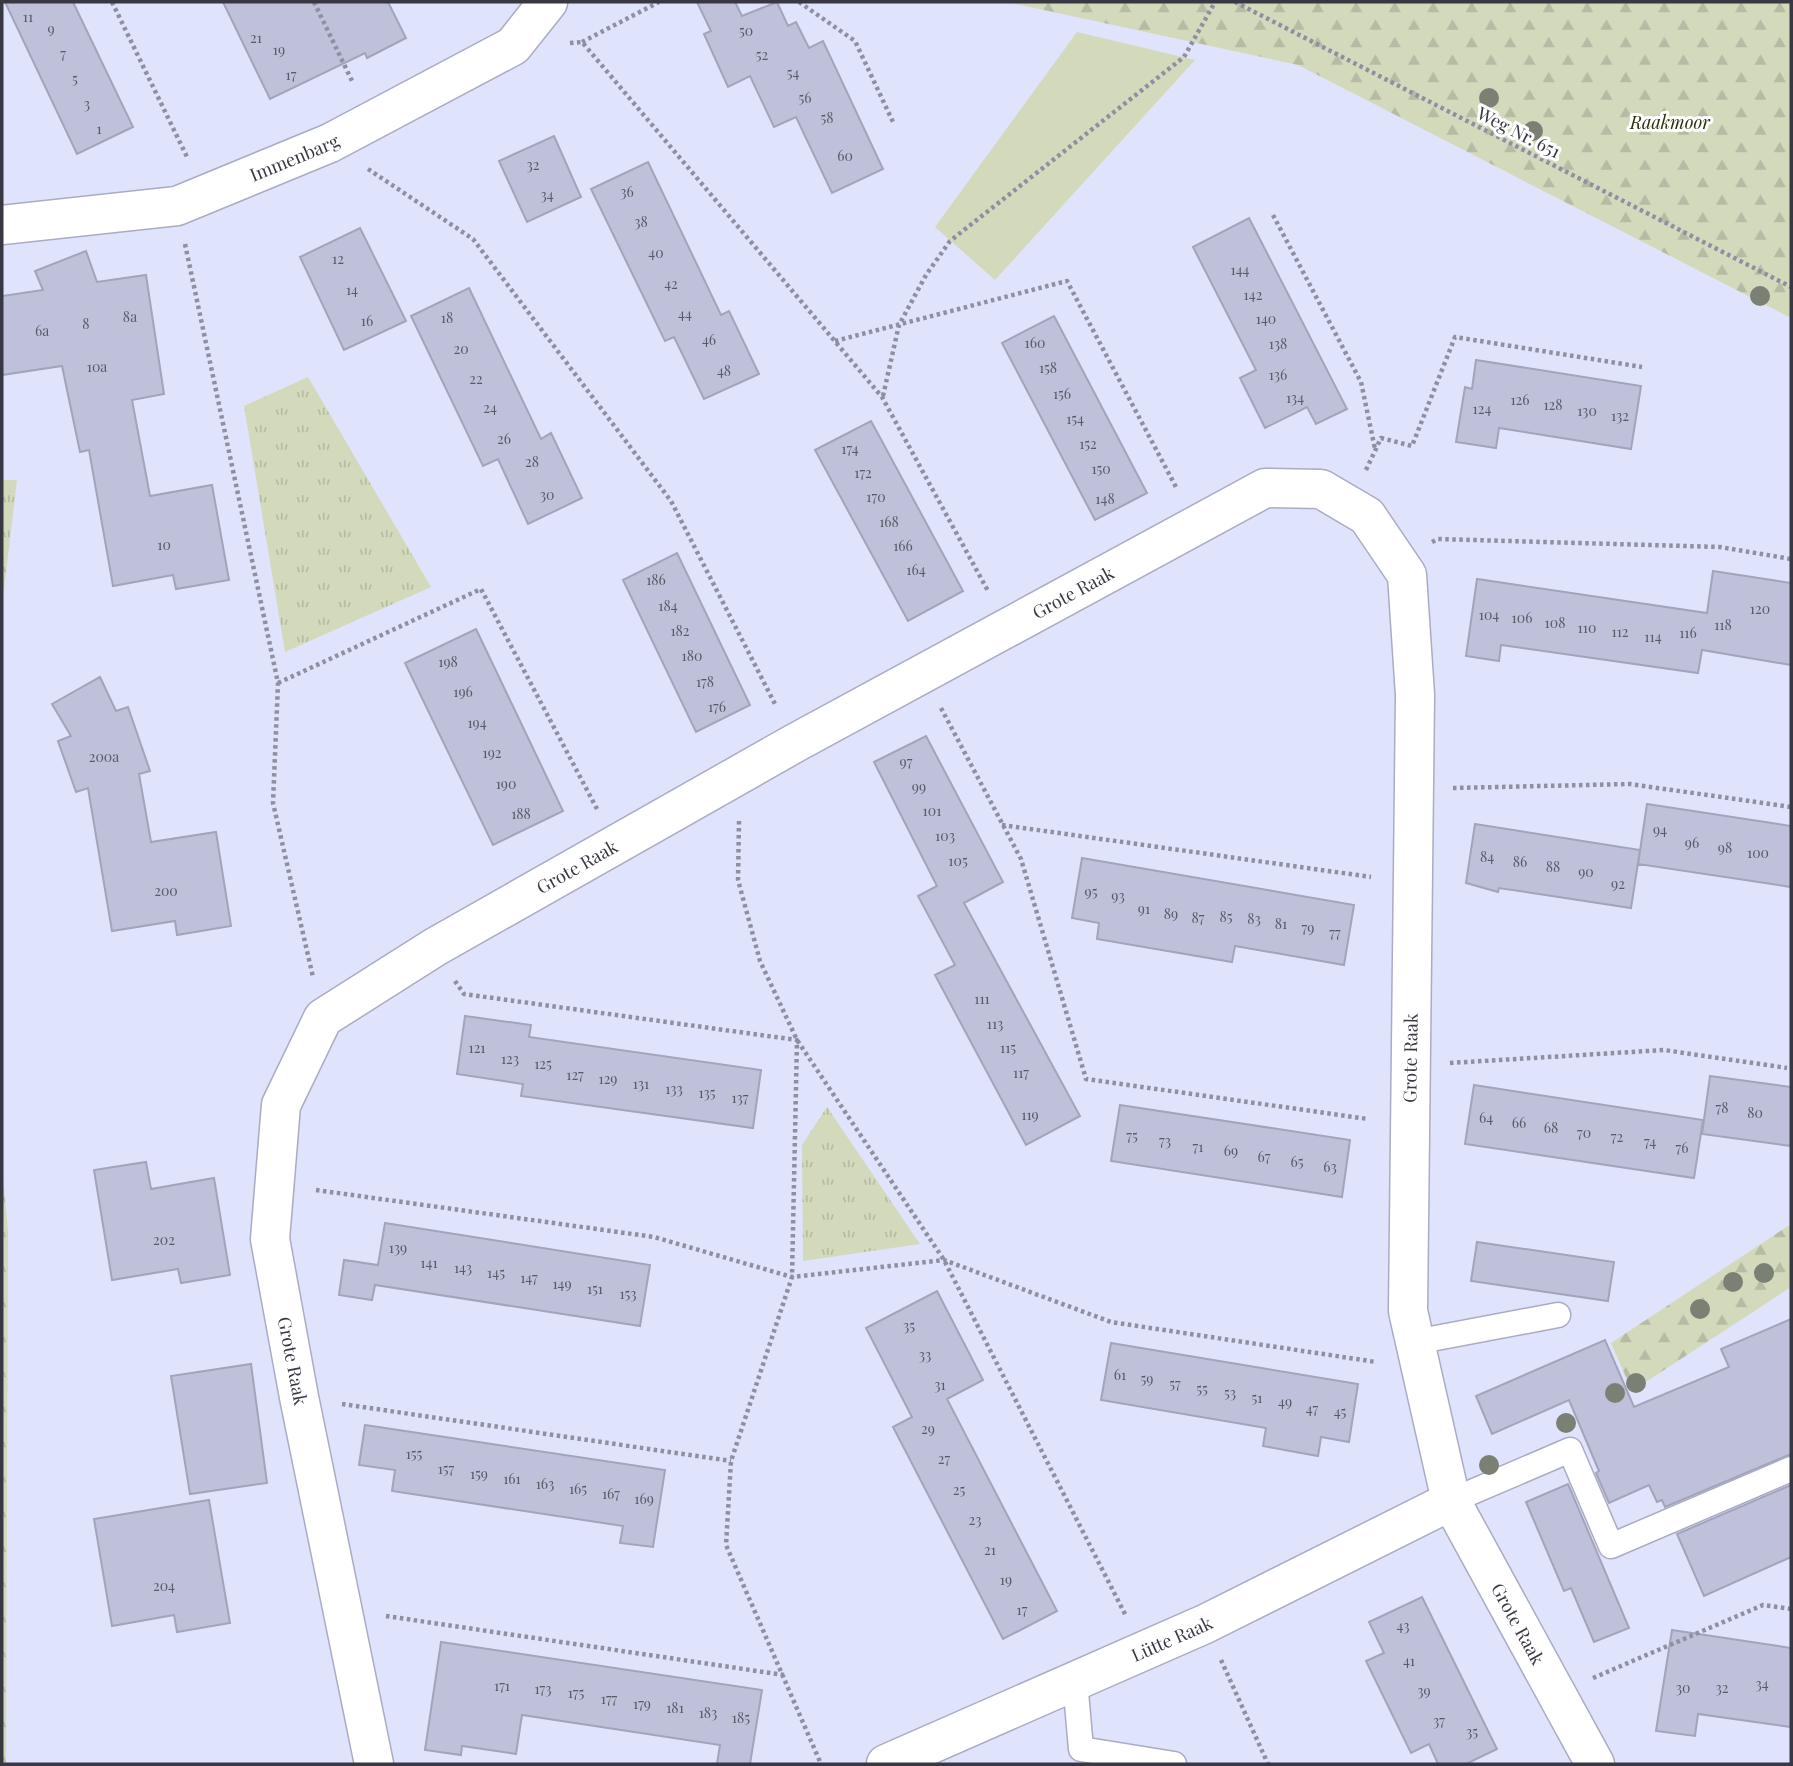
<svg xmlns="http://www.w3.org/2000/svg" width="1793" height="1766" font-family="'Playfair Display',serif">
<defs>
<pattern id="forest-firs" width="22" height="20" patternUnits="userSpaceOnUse" patternTransform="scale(1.75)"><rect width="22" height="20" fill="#d3dabc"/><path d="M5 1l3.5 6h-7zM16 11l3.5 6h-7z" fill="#b6bca3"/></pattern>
<pattern id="park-tufts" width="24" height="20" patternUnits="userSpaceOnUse" patternTransform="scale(1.75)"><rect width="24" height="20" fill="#d3dabc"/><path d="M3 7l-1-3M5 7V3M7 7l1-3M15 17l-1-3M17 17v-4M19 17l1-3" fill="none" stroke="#b6bca3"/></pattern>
</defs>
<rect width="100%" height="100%" fill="#dfe3fb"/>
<!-- forest -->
<path fill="url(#forest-firs)" d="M1007 2H1791V318L1298 65Z
M1791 1224V1287L1632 1391 1611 1343Z"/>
<!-- park -->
<path fill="url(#park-tufts)" d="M308 377 431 587 285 652 244 406Z
M2 480H17L2 606Z
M827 1107 920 1244 803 1261 802 1145Z
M2 1165 8 1231 6 1764H2Z"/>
<!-- garden -->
<path fill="#d3dabc" d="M1077 32 1195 60 995 280 935 227Z"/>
<!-- building -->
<path fill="#bec1d9" stroke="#a1a4bb" stroke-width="2" d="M5 2H73L133 127 77 154Z
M223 2H388L406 38 367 58 365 53 270 99Z
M697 2H735L742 16 777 2 788 26 796 22 809 48 823 41 883 169 832 193 796 117 774 127 750 76 728 87 704 34 711 31Z
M554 136 581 197 527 222 499 161Z
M648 162 721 315 729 311 759 374 704 399 674 337 665 341 591 189Z
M1249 218 1347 409 1316 424 1307 407 1265 428 1240 378 1256 370 1193 247Z
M360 228 406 321 344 350 300 257Z
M86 251 97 282 146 275 164 394 132 400 150 496 212 485 229 580 176 589 173 575 113 586 89 450 80 452 62 366 2 375V296L43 290 35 271Z
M469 288 541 439 551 433 582 498 528 524 498 459 483 466 411 316Z
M1054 316 1147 493 1095 520 1002 343Z
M1476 360 1641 386 1631 449 1499 428 1496 448 1456 442 1465 387 1472 389Z
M871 421 963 591 908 621 815 450Z
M677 553 750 705 696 732 623 580Z
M1713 571 1791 583V665L1702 650 1698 673 1501 645 1499 661 1466 656 1477 579 1707 613Z
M476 629 563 811 493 845 405 663Z
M100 677 116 711 128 707 150 771 139 774 151 842 216 832 231 926 177 935 175 921 112 931 88 788 76 792 58 741 71 736 52 704Z
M926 736 1003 882 964 903 1080 1116 1026 1145 935 975 955 965 918 896 937 886 874 762Z
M1647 804 1791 826V887L1638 864Z
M1475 824 1640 850 1631 908 1499 888 1498 892 1466 883Z
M1082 858 1354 905 1344 965 1235 946 1232 962 1097 939 1099 923 1072 918Z
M465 1016 531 1025 529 1037 761 1070 753 1128 521 1096 523 1084 457 1074Z
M1710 1076 1791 1087V1146L1702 1134Z
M1474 1085 1703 1120 1694 1178 1465 1144Z
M1120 1105 1350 1140 1342 1197 1111 1161Z
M146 1162 151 1189 214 1178 230 1275 181 1283 178 1269 112 1280 94 1170Z
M385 1223 650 1265 640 1326 375 1285 372 1300 339 1295 344 1260 378 1265Z
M1477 1242 1614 1262 1608 1301 1471 1281Z
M937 1291 983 1380 947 1399 1057 1611 1003 1639 893 1427 912 1417 866 1328Z
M1791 1319V1454L1665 1507 1662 1500 1657 1502 1649 1485 1609 1503 1596 1473 1599 1471 1569 1400 1492 1434 1476 1396 1605 1340 1634 1407 1729 1367 1721 1349Z
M1111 1343 1358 1384 1349 1442 1321 1437 1318 1456 1290 1451 1263 1446 1266 1428 1101 1400Z
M251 1364 267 1483 190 1494 171 1376Z
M365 1425 665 1470 653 1547 620 1543 623 1526 392 1491 395 1470 359 1465Z
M1568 1484 1629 1628 1594 1642 1571 1588 1564 1591 1526 1502Z
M1791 1485V1557L1704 1596 1677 1534Z
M209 1500 230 1623 177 1632 174 1615 112 1626 94 1519Z
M1422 1597 1497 1749 1466 1764H1438L1429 1744 1411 1753 1366 1661 1384 1653 1369 1622Z
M1672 1630 1791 1648V1727L1698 1714 1695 1736 1656 1731Z
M441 1642 762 1690 750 1764H717L720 1745 522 1715 516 1754 462 1746 461 1755 425 1750Z"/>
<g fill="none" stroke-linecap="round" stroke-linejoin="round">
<!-- lane casing -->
<g stroke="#a9acc3" stroke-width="27">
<path id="lane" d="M1415 1342 1558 1315
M1451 1501 1570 1450 1611 1546 1791 1469
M1075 1681 1081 1749 1174 1764"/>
</g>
<!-- street casing -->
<g stroke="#a9acc3" stroke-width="41">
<g id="street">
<path id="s1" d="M2 225 177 206 330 143 513 46 548 2"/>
<path id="s2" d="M374 1764 299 1397 270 1239 281 1105 323 1018 435 947 795 743 1265 488 1321 489 1367 516 1407 575 1415 695 1408 1311 1451 1501 1595 1764"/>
<path id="s3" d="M886 1764 1205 1624 1451 1501"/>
</g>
</g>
<!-- path -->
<path stroke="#8e90a2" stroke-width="4.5" stroke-dasharray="3.5 3.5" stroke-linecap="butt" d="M112 2 188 159
M314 2 353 83
M799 2 855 41 893 122
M1235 2 1791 287
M582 42 659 2
M570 43 582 42 882 397 988 591
M368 169 473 239 671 501 776 706
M1273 215 1361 382 1375 449
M185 244 278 683 273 803 313 977
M835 341 1067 281 1177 489
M883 396 899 325 926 275 950 241 1184 57 1215 2
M1366 470 1381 438 1412 446 1455 337 1642 367
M1432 542 1438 539 1720 547 1791 559
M278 683 481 589 597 809
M941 708 1021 859 1086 1079 1368 1119
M1453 788 1630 784 1791 807
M739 821 738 880 760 961 797 1040 944 1260 1126 1616
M1002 825 1371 877
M455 981 464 994 797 1040 792 1277 731 1461 726 1545 821 1764
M1450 1063 1664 1050 1787 1068
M316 1190 654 1237 792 1277 944 1260 1111 1322 1376 1362
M342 1404 731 1461
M386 1616 784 1675
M1221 1660 1268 1764
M1593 1678 1763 1605 1791 1609"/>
<!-- lane -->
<use href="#lane" stroke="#fff" stroke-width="24"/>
<!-- street -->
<use href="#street" stroke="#fff" stroke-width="38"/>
</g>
<!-- trees -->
<g fill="#7b8075">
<circle cx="1489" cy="98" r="10"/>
<circle cx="1533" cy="131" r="10"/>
<circle cx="1760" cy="296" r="10"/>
<circle cx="1764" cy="1273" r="10"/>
<circle cx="1733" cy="1282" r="10"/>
<circle cx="1700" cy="1309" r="10"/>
<circle cx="1636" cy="1383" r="10"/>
<circle cx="1615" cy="1393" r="10"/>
<circle cx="1566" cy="1423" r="10"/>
<circle cx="1489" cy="1465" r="10"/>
</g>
<g text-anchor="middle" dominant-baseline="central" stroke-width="6" stroke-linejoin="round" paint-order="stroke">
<!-- number labels -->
<g font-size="14" fill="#595a68">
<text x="28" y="16">11</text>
<text x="51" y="28">9</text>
<text x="746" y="30">50</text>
<text x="256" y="37">21</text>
<text x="279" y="49">19</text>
<text x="63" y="53">7</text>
<text x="762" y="54">52</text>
<text x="793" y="72">54</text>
<text x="291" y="74">17</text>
<text x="75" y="78">5</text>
<text x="805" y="97">56</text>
<text x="87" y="103">3</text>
<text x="827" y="117">58</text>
<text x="99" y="128">1</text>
<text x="845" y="155">60</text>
<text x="533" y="164">32</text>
<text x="627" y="191">36</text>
<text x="547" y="194">34</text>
<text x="641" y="221">38</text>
<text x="656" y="252">40</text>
<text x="338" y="258">12</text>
<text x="1240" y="269">144</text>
<text x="671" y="283">42</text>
<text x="352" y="289">14</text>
<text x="1253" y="294">142</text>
<text x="685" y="313">44</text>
<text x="130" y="316">8a</text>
<text x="447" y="317">18</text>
<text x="1266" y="318">140</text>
<text x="367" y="320">16</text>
<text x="86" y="323">8</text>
<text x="42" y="330">6a</text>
<text x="709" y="339">46</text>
<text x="1035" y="342">160</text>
<text x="1278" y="343">138</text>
<text x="461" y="348">20</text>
<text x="97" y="366">10a</text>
<text x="1048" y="367">158</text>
<text x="724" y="370">48</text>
<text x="1278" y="374">136</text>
<text x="476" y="378">22</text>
<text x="1062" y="393">156</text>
<text x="1295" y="397">134</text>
<text x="1520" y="399">126</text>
<text x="1553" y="404">128</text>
<text x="490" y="407">24</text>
<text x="1482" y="408">124</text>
<text x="1587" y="410">130</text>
<text x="1620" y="415">132</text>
<text x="1075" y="418">154</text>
<text x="504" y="438">26</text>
<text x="1088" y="443">152</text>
<text x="850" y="448">174</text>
<text x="532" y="461">28</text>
<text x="1101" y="468">150</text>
<text x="863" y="472">172</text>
<text x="547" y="494">30</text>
<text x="876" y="496">170</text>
<text x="1105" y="498">148</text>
<text x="889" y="521">168</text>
<text x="164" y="544">10</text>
<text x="903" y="545">166</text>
<text x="916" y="569">164</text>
<text x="656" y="579">186</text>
<text x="668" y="605">184</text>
<text x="1760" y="608">120</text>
<text x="1489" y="614">104</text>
<text x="1522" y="617">106</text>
<text x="1555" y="622">108</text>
<text x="1723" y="624">118</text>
<text x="1587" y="627">110</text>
<text x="680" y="630">182</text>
<text x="1620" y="631">112</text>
<text x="1688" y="632">116</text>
<text x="1653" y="636">114</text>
<text x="692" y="655">180</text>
<text x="448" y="661">198</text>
<text x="705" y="681">178</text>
<text x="463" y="691">196</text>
<text x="717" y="706">176</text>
<text x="477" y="722">194</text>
<text x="492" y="752">192</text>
<text x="104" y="756">200a</text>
<text x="906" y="761">97</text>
<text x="506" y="783">190</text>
<text x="919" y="786">99</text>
<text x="932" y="810">101</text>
<text x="521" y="813">188</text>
<text x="1660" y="829">94</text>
<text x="945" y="835">103</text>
<text x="1692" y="842">96</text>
<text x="1725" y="847">98</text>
<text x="1758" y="852">100</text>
<text x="1487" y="856">84</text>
<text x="958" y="860">105</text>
<text x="1520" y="861">86</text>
<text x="1553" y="866">88</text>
<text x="1586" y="871">90</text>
<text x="1618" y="883">92</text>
<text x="166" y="890">200</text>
<text x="1091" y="891">95</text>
<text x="1118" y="895">93</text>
<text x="1144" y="908">91</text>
<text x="1171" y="913">89</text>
<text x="1226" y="916">85</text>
<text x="1198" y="917">87</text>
<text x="1254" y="918">83</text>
<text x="1281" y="923">81</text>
<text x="1308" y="927">79</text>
<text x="1335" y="932">77</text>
<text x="982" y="998">111</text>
<text x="995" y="1023">113</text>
<text x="477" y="1047">121</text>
<text x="1008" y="1047">115</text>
<text x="510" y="1058">123</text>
<text x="543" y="1063">125</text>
<text x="1021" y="1072">117</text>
<text x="575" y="1074">127</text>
<text x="608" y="1078">129</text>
<text x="641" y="1083">131</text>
<text x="674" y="1088">133</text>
<text x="707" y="1092">135</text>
<text x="740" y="1097">137</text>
<text x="1722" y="1107">78</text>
<text x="1755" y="1112">80</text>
<text x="1030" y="1114">119</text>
<text x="1486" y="1117">64</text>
<text x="1519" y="1122">66</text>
<text x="1551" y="1127">68</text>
<text x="1584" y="1132">70</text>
<text x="1132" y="1135">75</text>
<text x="1617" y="1136">72</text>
<text x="1165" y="1140">73</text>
<text x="1650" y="1141">74</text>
<text x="1198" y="1146">71</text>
<text x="1682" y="1147">76</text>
<text x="1231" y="1150">69</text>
<text x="1264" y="1156">67</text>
<text x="1297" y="1161">65</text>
<text x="1330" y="1166">63</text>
<text x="164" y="1239">202</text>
<text x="398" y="1247">139</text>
<text x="429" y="1262">141</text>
<text x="463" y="1267">143</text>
<text x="496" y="1272">145</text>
<text x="529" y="1277">147</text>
<text x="562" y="1283">149</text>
<text x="595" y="1288">151</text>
<text x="628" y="1293">153</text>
<text x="909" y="1325">35</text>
<text x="925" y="1354">33</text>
<text x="1120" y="1374">61</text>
<text x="1147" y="1378">59</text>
<text x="1175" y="1383">57</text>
<text x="940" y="1384">31</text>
<text x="1202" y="1388">55</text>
<text x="1230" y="1392">53</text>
<text x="1257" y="1397">51</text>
<text x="1285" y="1401">49</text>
<text x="1312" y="1408">47</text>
<text x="1340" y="1411">45</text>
<text x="928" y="1428">29</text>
<text x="414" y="1453">155</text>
<text x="944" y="1458">27</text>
<text x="446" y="1468">157</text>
<text x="479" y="1473">159</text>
<text x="512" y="1478">161</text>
<text x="545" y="1483">163</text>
<text x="578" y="1488">165</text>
<text x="959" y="1489">25</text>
<text x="611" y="1493">167</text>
<text x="644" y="1498">169</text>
<text x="975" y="1519">23</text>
<text x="990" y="1549">21</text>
<text x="1006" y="1579">19</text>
<text x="164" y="1585">204</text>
<text x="1022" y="1609">17</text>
<text x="1403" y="1625">43</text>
<text x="1409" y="1660">41</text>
<text x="1762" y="1683">34</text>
<text x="502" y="1685">171</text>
<text x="1683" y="1687">30</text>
<text x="1722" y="1687">32</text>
<text x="543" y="1688">173</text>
<text x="1424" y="1690">39</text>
<text x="576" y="1692">175</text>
<text x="609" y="1698">177</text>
<text x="642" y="1703">179</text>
<text x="675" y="1707">181</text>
<text x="708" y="1712">183</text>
<text x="741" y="1717">185</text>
<text x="1439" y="1720">37</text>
<text x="1472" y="1731">35</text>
</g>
<!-- park labels -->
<g font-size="18" font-style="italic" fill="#292f07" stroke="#fff">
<text x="1670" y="122">Raakmoor</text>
</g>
<!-- street labels -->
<g font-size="18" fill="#373842" stroke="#fff">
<text transform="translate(1519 132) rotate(27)">Weg Nr. 651</text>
<text stroke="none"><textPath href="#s1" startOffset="303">Immenbarg</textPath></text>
<text stroke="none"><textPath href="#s2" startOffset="1629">Grote Raak</textPath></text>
<text stroke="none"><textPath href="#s2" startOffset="1062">Grote Raak</textPath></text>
<text transform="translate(1410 1058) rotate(-89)">Grote Raak</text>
<text transform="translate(293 1361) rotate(79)">Grote Raak</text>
<text stroke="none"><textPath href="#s2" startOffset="3099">Grote Raak</textPath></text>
<text stroke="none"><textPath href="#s3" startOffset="312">Lütte Raak</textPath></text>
</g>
</g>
<!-- border -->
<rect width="1793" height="1766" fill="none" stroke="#373842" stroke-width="7"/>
</svg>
